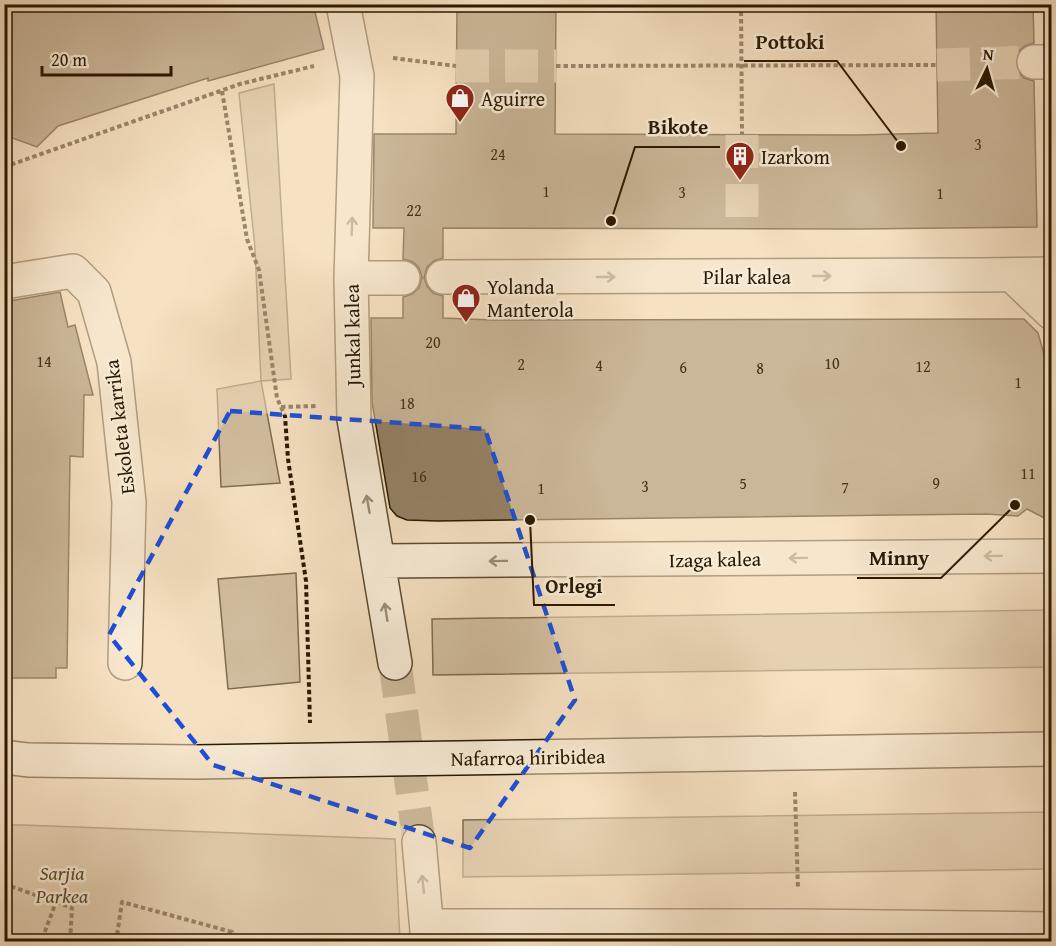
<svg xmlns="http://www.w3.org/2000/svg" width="1056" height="946" font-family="'Gentium Book Plus',serif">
<rect width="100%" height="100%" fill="#f5e1c2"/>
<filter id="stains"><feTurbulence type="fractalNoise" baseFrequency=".00333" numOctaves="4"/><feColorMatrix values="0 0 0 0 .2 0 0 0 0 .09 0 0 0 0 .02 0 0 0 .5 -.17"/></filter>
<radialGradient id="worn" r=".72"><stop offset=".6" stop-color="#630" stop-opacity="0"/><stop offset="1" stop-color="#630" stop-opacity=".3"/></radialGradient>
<!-- green -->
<path fill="#d2bfa1" stroke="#7e6c50" stroke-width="1.5" d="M274 84 291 379 261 381 280 483 221 487 217 389 261 381 255 248 239 93Z
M296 573 300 682 228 689 218 579Z
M1051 610V667L433 675 432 619Z
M1051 812V869L463 877V820Z
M5 825H22L395 839 400 941H5Z"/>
<!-- building -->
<path fill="#948165" stroke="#2a1800" stroke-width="1.5" d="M4 4H313L324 49 208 81V78L58 126 37 147 4 135Z
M457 4H556L555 134 858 135 938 133 936 4H1033L1034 43 1025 46 1018 52 1015 63 1018 71 1024 78 1034 81 1037 227 858 229 443 228V258L434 261 427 267 424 278 427 286 433 293 443 296V318L493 320 1024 319 1038 333 1052 383V522L1027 509 1018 516 986 514 895 515 437 521 407 520 397 516 390 508 372 402 371 318H403V297L412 294 419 288 422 277 419 268 413 262 403 259 404 228H373L374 134H456Z
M60 292 68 327 75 325 93 395H84L83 457 70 456 67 668H56V678H4V302Z"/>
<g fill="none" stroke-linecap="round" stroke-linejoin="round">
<!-- street-tunnel -->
<path stroke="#ccb99b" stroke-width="33" stroke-dasharray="33 16" stroke-linecap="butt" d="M937 65 1034 62
M456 66H556
M742 135V229
M395 663 419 842"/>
<!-- street casing -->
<g stroke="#5d4a30" stroke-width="36">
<path id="street" d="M343 4 357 76 351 278 354 419 395 663
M1034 62H1052
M1012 275 1052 313
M443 277 982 275 1052 274
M351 278H403
M4 282 73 271 94 292 114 362 129 502 125 663
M378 561 1052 556
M419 842 428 942
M428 926H799L1052 929"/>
</g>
<!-- secondary casing -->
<g stroke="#2a1800" stroke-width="36">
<path id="secondary" d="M4 757 28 760 196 762 1052 749"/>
</g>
<!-- path -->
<path stroke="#2a1800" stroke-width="4" stroke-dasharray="4.5 3" stroke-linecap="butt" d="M741 4 742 135
M393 58 456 66
M556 66 937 65
M222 91 247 239 259 270 277 398 285 416 288 459 306 581 310 723
M4 167 240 84 314 66
M281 407 316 406
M795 792 798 889
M4 884 56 902 41 942
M56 902 72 908 70 942
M116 942 122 902 232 932 230 942"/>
<!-- street -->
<use href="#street" stroke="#f8ecd7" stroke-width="33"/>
<!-- secondary -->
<use href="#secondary" stroke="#f8ecd7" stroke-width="33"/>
</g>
<!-- one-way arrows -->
<defs><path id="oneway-shaft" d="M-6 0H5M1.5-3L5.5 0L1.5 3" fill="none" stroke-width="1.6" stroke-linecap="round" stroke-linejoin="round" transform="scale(1.5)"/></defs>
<g stroke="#9b8d76">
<use href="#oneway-shaft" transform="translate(352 226) rotate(-88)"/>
<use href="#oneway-shaft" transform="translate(822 276)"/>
<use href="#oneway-shaft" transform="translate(606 277)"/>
<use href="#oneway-shaft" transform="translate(368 504) rotate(-100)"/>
<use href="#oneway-shaft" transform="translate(993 556) rotate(179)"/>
<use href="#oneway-shaft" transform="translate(798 558) rotate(179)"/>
<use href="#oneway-shaft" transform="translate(498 561) rotate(179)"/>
<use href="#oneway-shaft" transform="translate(386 612) rotate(-99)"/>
<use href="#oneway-shaft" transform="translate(423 884) rotate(-96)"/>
</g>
<!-- marked area -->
<path d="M0 0H1056V946H0ZM230 411 485 429 575 700 470 848 213 765 109 635Z" fill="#f5e1c2" fill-opacity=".55" fill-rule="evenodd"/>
<path fill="none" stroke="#1d4ed8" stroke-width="4.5" stroke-dasharray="12 8" stroke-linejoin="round" d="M230 411 485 429 575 700 470 848 213 765 109 635Z"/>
<!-- icons -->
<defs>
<g id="shop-pin" transform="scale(1.5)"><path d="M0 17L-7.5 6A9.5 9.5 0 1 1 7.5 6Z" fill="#8f2418" stroke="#f8ecd7"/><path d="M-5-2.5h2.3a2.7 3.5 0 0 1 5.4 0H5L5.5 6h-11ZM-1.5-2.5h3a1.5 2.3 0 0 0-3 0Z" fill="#fff"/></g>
<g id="building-pin" transform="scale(1.5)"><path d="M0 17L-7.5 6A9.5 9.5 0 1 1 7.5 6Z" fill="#8f2418" stroke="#f8ecd7"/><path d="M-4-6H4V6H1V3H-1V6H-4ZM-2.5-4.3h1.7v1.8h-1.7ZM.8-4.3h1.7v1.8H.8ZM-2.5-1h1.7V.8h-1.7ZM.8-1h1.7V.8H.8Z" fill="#fff"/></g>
</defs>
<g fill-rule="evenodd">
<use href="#shop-pin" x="460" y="98"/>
<use href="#building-pin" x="740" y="156"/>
<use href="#shop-pin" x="466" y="298"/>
</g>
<g text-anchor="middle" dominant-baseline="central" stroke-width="5" stroke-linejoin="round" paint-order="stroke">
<!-- number labels -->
<g font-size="16" fill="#443219">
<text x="978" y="144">3</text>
<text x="498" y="154">24</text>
<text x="546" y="191">1</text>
<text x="682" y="192">3</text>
<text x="940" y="193">1</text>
<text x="414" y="210">22</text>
<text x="433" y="342">20</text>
<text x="44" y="361">14</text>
<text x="832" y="363">10</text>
<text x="521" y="364">2</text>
<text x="599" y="365">4</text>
<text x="923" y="366">12</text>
<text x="683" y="367">6</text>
<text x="760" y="368">8</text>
<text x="1018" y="382">1</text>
<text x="407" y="403">18</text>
<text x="1028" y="473">11</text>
<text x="419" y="476">16</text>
<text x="743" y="483">5</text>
<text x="936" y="483">9</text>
<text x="645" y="486">3</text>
<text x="845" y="487">7</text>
<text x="541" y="488">1</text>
</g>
<!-- poi labels -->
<g font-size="20" fill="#2a1800" stroke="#f8ecd7" text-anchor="start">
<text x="481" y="98">Aguirre</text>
<text x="761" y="156">Izarkom</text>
<text x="487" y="286">Yolanda<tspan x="487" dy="23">Manterola</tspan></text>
</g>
<!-- street labels -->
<g font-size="20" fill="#2a1800" stroke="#f8ecd7">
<text x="747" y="276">Pilar kalea</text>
<text transform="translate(352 335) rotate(-91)">Junkal kalea</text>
<text transform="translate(119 427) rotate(-97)">Eskoleta karrika</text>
<text transform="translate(715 559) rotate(-1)">Izaga kalea</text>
<text transform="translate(528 757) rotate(-1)">Nafarroa hiribidea</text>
</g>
<!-- park labels -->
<g font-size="20" font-style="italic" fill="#5c4a30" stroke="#f8ecd7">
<text x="62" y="872">Sarjia<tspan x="62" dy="23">Parkea</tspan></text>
</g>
</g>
<!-- callouts -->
<path fill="none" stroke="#2a1800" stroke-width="2" d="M901 146L837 61H744M611 221L635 147H720M1015 505L941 578H857M530 520L534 605H615"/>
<g fill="#2a1800" stroke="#f8ecd7" stroke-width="2">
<circle cx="901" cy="146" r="6"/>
<circle cx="611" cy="221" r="6"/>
<circle cx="1015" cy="505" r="6"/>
<circle cx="530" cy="520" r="6"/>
</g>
<g font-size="21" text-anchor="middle" font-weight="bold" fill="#2a1800" stroke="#f8ecd7" stroke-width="5" stroke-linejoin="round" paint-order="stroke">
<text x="790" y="49">Pottoki</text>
<text x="678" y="134">Bikote</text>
<text x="899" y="565">Minny</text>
<text x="574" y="593">Orlegi</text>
</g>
<!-- margin -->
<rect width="1056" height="946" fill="none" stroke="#f5e1c2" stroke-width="24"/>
<rect x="6" y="6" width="1044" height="934" fill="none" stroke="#2a1800" stroke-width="3"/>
<rect x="12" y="12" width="1032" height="922" fill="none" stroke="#2a1800" stroke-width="1.5"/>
<!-- north arrow -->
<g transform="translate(987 69) rotate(5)" stroke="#f8ecd7" stroke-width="4.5" paint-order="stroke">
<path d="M0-4.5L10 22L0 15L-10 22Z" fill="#2a1800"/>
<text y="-9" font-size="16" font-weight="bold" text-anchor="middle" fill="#2a1800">N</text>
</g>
<!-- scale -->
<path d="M42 66v9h129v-9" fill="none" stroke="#2a1800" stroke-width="3"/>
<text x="51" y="66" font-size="18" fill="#2a1800" stroke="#f8ecd7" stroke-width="4.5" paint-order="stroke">20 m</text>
<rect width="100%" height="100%" filter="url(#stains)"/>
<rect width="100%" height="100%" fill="url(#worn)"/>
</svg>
